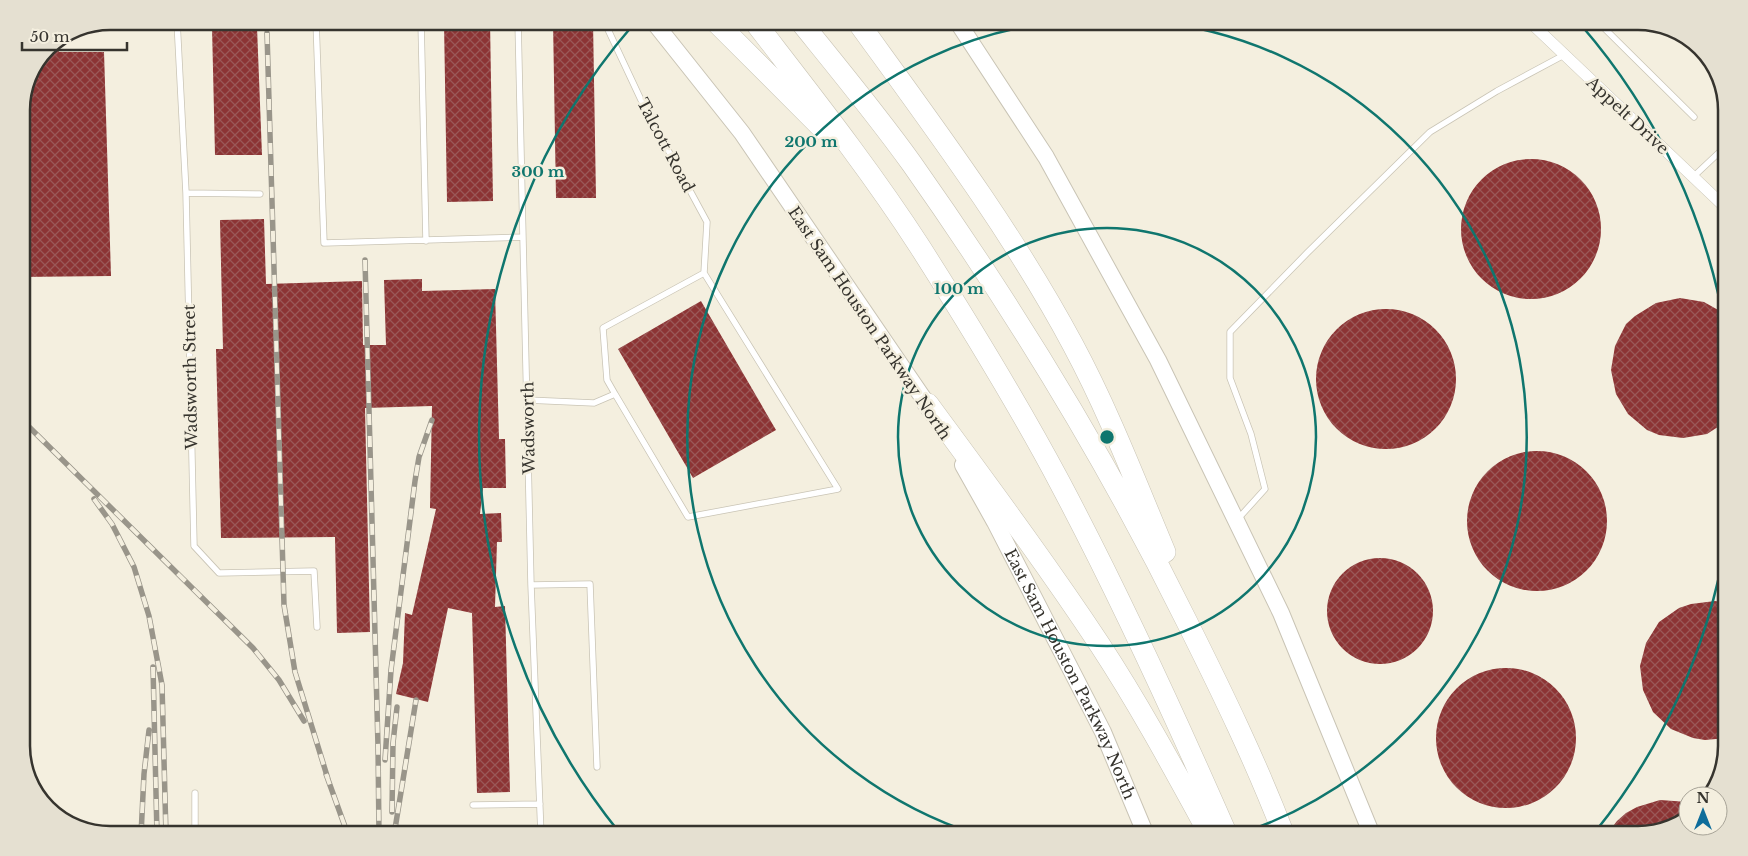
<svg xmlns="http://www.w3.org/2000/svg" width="1748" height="856" font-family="'Libre Baskerville',serif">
<defs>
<pattern id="building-cross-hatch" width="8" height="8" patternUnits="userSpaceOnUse" patternTransform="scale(1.25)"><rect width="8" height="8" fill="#8c3434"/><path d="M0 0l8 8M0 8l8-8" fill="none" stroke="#9a5857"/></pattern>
</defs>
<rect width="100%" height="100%" fill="#f4efdf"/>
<!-- building -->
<path fill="url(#building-cross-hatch)" d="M490 21 493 201 447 202 444 22Z
M553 21H593L596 198H556Z
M212 27H257L262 155H215Z
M58 40 59 52H104L111 276 21 277V104L47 47Z
M1461 229a70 70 0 1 1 140 0a70 70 0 1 1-140 0Z
M264 219 266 284 362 281 363 345H386L384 280 422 279V291L495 289 499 439H505L506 488H483L480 514 501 513 502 542H497L495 607 505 606 510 792 477 793 472 613 448 608 428 702 396 694 403 663 405 613 412 615 436 509 430 508 432 406 365 408 370 632 337 633 335 537 221 538 216 349H223L220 220Z
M1680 298 1704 302 1727 315V421L1707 434 1683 438 1659 435 1647 430 1628 414 1616 394 1611 370 1615 346 1626 324 1635 316 1656 303Z
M701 301 776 430 693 478 618 349Z
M1316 379a70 70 0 1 1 140 0a70 70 0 1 1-140 0Z
M1467 521a70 70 0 1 1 140 0a70 70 0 1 1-140 0Z
M1327 611a53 53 0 1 1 106 0a53 53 0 1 1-106 0Z
M1715 601 1727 603V738L1705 740 1693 738 1671 729 1653 712 1643 690 1640 666 1646 643 1659 622 1679 608 1691 604Z
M1436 738a70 70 0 1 1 140 0a70 70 0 1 1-140 0Z
M1660 800 1688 802V819L1639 835H1606L1617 821 1626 813 1637 807Z"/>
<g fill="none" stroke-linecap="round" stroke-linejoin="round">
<!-- lane casing -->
<g stroke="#c9c4b5" stroke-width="7">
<path id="lane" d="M177 21 186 193 194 546 219 573 314 571 317 627
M316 21 324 243 523 237
M421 21 426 241
M518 21 531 585 541 835
M604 21 642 102 707 222 704 273
M1597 21 1694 117
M1693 177 1727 145
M186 193 260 194
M527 400 594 403 615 394 688 517 838 489 704 273 603 328 607 380 615 394
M1237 520 1265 489 1251 434 1230 378V332L1307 253 1430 132 1497 91 1564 55
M531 585 590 584 597 767
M195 793V835
M473 805 540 804"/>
</g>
<!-- street casing -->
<g stroke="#c9c4b5" stroke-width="12">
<path id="street" d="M1529 21 1727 209"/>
</g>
<!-- secondary casing -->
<g stroke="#c9c4b5" stroke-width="18">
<g id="secondary">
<path d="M653 21 742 133 934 414"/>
<path d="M957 21 1046 157 1158 360 1281 613 1372 835"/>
<path id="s1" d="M963 465 995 522 1103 732 1146 835"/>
</g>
</g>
<!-- highway casing -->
<g stroke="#c9c4b5" stroke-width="22">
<path id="highway" d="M715 21 824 130
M754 21C811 95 869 168 920 247 969 324 1017 402 1060 483 1121 598 1175 716 1227 835
M800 21C838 68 877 115 912 164 1015 310 1108 462 1187 622 1222 692 1256 762 1284 835
M857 21C933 126 1012 231 1073 345 1109 412 1136 483 1165 552
M928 404C986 483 1045 562 1100 645 1140 706 1175 771 1210 835"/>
</g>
<!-- lane -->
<use href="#lane" stroke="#fff" stroke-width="5.5"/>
<!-- street -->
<use href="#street" stroke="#fff" stroke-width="11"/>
<!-- secondary -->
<use href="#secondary" stroke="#fff" stroke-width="16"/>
<!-- highway -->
<use href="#highway" stroke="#fff" stroke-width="21"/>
<!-- rail casing -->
<g stroke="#99958a" stroke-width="5.5">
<path id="rail" d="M267 33 284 605 295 672 328 779
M365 260 378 746 379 835
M21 419 253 648 279 680 304 721
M94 499 112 524 134 567 149 616 162 685 166 835
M153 667 157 835
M385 760 391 670 415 481 419 457 432 420
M326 774 348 835
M392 812 393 743 397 707
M141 835 144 774 149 730
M394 835 416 700"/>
</g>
<!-- rail -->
<use href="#rail" stroke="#f4efdf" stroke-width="4" stroke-dasharray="11" stroke-linecap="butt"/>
</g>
<!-- distance rings -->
<g fill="none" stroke="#0f766e" stroke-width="2.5">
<circle cx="1107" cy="437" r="209"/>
<path d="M978 835A418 418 0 0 1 1063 21M1151 21A418 418 0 0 1 1236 835"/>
<path d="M1726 541A628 628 0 0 1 1595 832M619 832A628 628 0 0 1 633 25M1581 25A628 628 0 0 1 1726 333"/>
</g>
<g text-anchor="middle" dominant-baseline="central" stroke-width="5" stroke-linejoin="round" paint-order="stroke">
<!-- street labels -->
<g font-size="16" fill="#36342e" stroke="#f4efdf">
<text transform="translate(1628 115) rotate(43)">Appelt Drive</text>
<text transform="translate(666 145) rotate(62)">Talcott Road</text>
<text transform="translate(870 323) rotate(56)">East Sam Houston Parkway North</text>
<text transform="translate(190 377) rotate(-91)">Wadsworth Street</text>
<text transform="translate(528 428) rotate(-91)">Wadsworth</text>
<text stroke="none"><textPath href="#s1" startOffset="235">East Sam Houston Parkway North</textPath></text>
</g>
</g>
<!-- crop -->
<path d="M0 0H1748V856H0ZM110 30H1638A80 80 0 0 1 1718 110V746A80 80 0 0 1 1638 826H110A80 80 0 0 1 30 746V110A80 80 0 0 1 110 30Z" fill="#e5e0d1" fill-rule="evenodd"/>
<path fill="none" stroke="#36342e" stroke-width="2.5" d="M110 30H1638A80 80 0 0 1 1718 110V746A80 80 0 0 1 1638 826H110A80 80 0 0 1 30 746V110A80 80 0 0 1 110 30Z"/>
<circle cx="1107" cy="437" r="8" fill="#0f766e" stroke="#f4efdf" stroke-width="2.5"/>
<g font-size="15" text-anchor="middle" font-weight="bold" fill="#0f766e" stroke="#f4efdf" stroke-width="5" stroke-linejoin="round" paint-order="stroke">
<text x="811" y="147">200 m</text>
<text x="538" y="177">300 m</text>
<text x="959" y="294">100 m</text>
</g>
<!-- north arrow -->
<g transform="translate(1703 811)"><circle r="24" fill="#f4efdf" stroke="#a8a498"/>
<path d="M0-4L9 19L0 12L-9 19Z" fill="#0e6d9b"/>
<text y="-8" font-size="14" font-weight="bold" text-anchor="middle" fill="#36342e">N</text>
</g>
<!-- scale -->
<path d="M22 42v8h105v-8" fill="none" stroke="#36342e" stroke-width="2.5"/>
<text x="30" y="42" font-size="15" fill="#36342e" stroke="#f4efdf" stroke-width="4" paint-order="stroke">50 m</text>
</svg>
